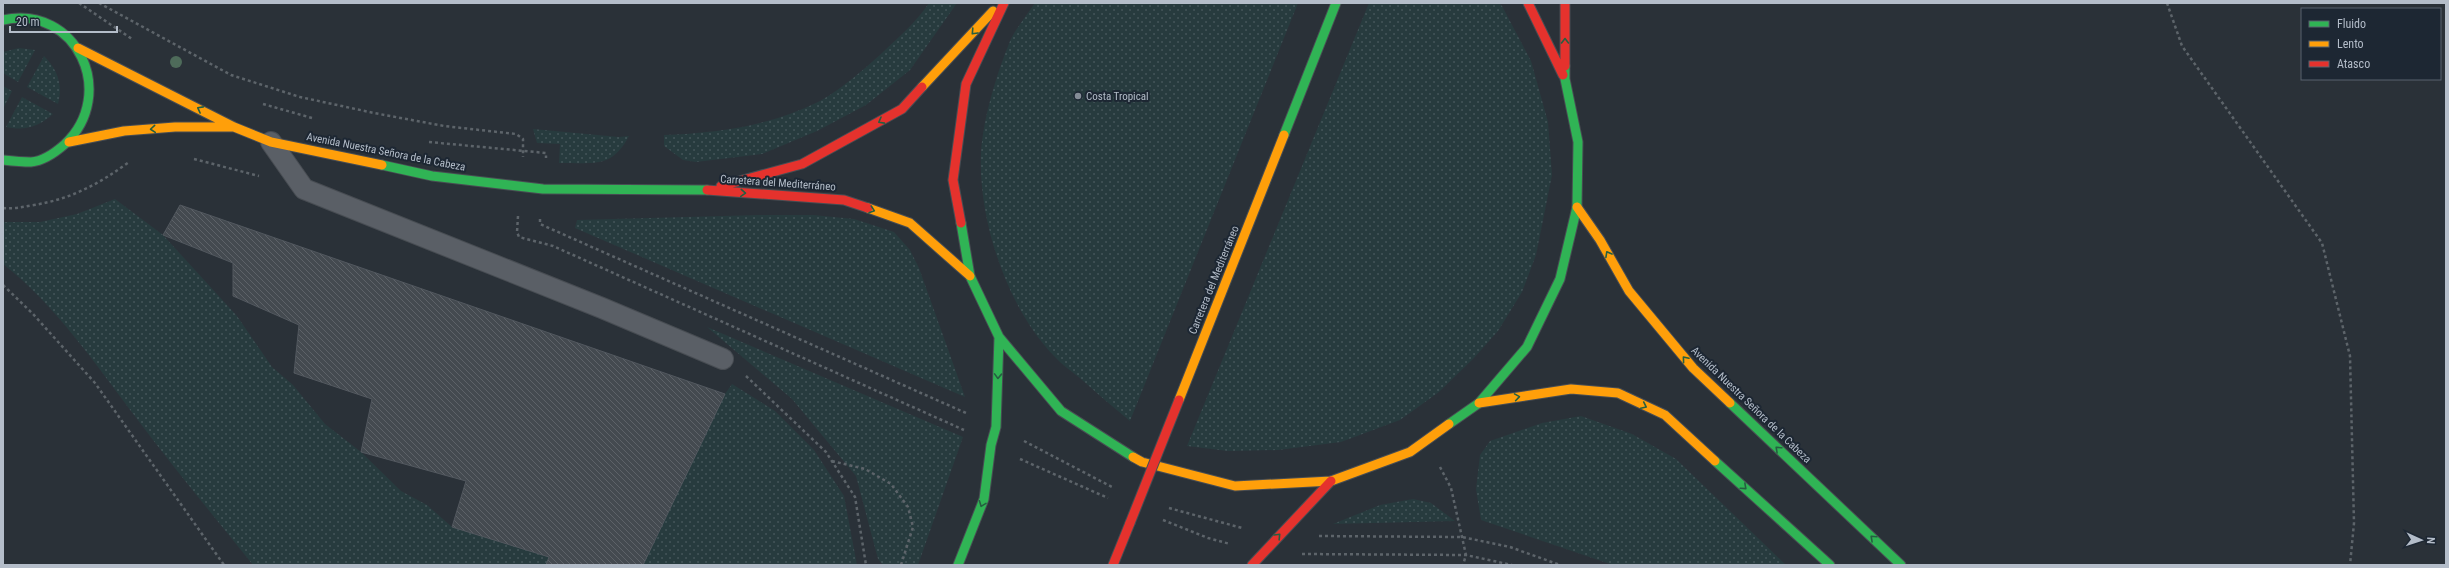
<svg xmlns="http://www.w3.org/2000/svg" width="2449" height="568" font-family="'Roboto Condensed',sans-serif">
<defs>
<pattern id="green-dots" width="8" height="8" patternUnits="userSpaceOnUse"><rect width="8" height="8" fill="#273b3e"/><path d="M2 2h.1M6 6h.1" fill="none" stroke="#445559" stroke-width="1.8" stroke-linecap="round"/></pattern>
<pattern id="building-back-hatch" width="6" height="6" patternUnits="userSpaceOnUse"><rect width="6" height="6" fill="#444a50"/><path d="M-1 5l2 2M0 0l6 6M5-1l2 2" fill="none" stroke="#5d6268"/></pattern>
</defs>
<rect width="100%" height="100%" fill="#2a3138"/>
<!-- green -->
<path fill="url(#green-dots)" d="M929 3H957L910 70 866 105 817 131 762 154 696 162 683 160 664 146V135C717 133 770 126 818 102 838 92 867 67 883 52 900 36 916 22 929 3Z
M1035 3H1298L1130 421C1114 408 1098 394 1082 380 1073 372 1062 365 1054 356 1007 308 978 220 981 153 983 118 997 73 1010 41 1016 28 1027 15 1035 3Z
M1369 3H1499L1502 6 1531 61 1548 122 1552 175 1536 255 1522 292 1498 331 1474 358 1439 392 1400 420 1341 442 1278 450 1228 451 1187 446Z
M19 48 35 50 18 82 3 73V52Z
M44 56C58 70 63 85 58 104L27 87Z
M3 86 12 91 3 109Z
M22 97 53 114C38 127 25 131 6 127Z
M533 129 619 137 629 136C611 170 593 162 559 163L560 144 537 143Z
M115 199 163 235 237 316 272 367 293 385 325 424 361 452 401 491 427 505 452 527 549 557 546 565H253C213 515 172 466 134 415 94 362 56 306 3 264V222H40L77 214Z
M759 215H813L854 219 894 232 910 250 919 268 965 397 575 228 577 220Z
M707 327 963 437 918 565H883L878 559 856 476 792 399Z
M732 384 775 411 814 450 844 496 857 565H643L725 394Z
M1581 416 1632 434 1676 459 1786 565H1613L1481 520 1476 489 1480 455 1490 441 1542 423Z
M1413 499 1431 503 1455 521 1333 524 1380 505Z"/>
<!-- building -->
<path fill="url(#building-back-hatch)" stroke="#52585f" d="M180 205 725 394 643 565H546L549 557 452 527 466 481 361 452 372 399 294 373 299 325 233 296V263L163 235Z"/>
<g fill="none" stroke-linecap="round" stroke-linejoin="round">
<!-- lane casing -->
<g stroke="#484d53" stroke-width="22">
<path id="lane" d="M271 142 304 189 602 308 723 359"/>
</g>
<!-- fast casing -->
<g stroke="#484d53" stroke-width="11">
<path id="fast" d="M3 20C77 4 118 94 65 144 56 152 43 161 31 162 22 162 12 161 3 160
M1284 135 1336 3
M382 165 432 176 543 189 707 190
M961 223 970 276 999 337 1061 411 1133 457
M1730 403 1901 565
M1449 424 1479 403 1527 347 1560 279 1577 207 1578 142 1565 79V66
M1715 461 1830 565
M958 565 984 499 991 445 996 427 999 337"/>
</g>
<!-- slow casing -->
<g stroke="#484d53" stroke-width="11">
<path id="slow" d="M78 48 234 127 271 142 382 165
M922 87 993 11
M69 142 124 131 175 127H231
M1577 207 1600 240 1629 291 1693 368 1730 403
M868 208 910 223 970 276
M1179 400 1284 135
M1479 403 1571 389 1618 393 1665 415 1715 461
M1133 457 1142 462 1235 486 1331 481 1410 452 1449 424"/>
</g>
<!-- jam casing -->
<g stroke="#484d53" stroke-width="11">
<path id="jam" d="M1528 3 1563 75
M1565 3V66
M721 186 802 164 902 109 922 87
M707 190 844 200 868 208
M961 223 953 180 966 84 1004 3
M1113 565 1130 523
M1252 565 1331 481"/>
</g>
<!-- path -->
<path stroke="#5d646a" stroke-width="2.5" stroke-dasharray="3 3" stroke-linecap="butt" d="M79 3 132 39
M99 3 231 75 300 97 374 113 444 126 516 134 523 139V157
M2167 3 2182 46 2322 243 2350 356 2354 523 2350 565
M263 104 312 118
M429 142 546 153V158
M194 159 259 176
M3 208C14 209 23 207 34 205 71 199 99 184 129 162
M518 216 517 232 519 237 553 246 964 430
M540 219V224L966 413
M3 285 33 314 95 383 224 565
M746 376 826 452 855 497 866 565
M1024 441 1112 487
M1020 459 1108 498
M832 461 865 469 891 484 908 507 913 527 901 565
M1440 467 1451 488 1466 555 1463 565
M1169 508 1242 528
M1163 520 1208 538 1230 544
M1319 536 1462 537 1510 547 1560 565
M1302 554 1466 555 1512 565"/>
<!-- lane -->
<use href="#lane" stroke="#5a5f66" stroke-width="20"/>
<!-- fast -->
<use href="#fast" stroke="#30b455" stroke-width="9"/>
<!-- slow -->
<use href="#slow" stroke="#ff9f0a" stroke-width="9"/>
<!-- jam -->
<use href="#jam" stroke="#e5322d" stroke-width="9"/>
<!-- jam-bridge casing -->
<g stroke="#474d53" stroke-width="11" stroke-linecap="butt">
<path id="jam-bridge" d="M1130 523 1179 400"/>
</g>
<!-- jam-bridge -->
<use href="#jam-bridge" stroke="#e5322d" stroke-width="9"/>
</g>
<!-- trees -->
<circle fill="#4e6b5a" cx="176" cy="62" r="6"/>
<!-- one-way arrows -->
<defs><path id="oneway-chevron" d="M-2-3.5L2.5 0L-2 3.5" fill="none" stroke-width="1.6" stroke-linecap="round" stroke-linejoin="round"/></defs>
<g stroke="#255f41">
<use href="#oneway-chevron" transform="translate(974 32) rotate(133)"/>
<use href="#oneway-chevron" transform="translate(1565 41) rotate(-90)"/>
<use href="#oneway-chevron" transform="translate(200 109) rotate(-152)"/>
<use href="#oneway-chevron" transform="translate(881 121) rotate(151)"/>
<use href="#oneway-chevron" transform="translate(153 129) rotate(175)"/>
<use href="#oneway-chevron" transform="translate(743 193) rotate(4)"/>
<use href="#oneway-chevron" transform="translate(872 210) rotate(19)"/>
<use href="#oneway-chevron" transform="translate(1608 254) rotate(-119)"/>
<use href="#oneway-chevron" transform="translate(1685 359) rotate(-130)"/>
<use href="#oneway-chevron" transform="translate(998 376) rotate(92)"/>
<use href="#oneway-chevron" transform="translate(1517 397) rotate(-9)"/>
<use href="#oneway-chevron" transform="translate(1644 406) rotate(25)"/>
<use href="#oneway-chevron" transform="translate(1778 449) rotate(-137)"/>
<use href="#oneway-chevron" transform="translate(1744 487) rotate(42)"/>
<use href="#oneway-chevron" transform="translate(982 504) rotate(111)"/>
<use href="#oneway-chevron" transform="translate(1278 536) rotate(-46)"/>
<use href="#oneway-chevron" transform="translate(1873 538) rotate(-137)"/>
</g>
<!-- markers -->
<circle fill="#848c96" stroke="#1d2733" stroke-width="1.5" cx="1078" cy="96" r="4"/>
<g text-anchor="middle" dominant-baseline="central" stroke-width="4" stroke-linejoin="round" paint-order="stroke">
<!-- poi labels -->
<g font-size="11" fill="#b4bdc9" stroke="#1d2733" text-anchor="start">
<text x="1086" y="96">Costa Tropical</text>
</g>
<!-- street labels -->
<g font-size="11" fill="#b4bdc9" stroke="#1d2733">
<text transform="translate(386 152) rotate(11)">Avenida Nuestra Señora de la Cabeza</text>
<text transform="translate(778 183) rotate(4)">Carretera del Mediterráneo</text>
<text transform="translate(1214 280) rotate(-68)">Carretera del Mediterráneo</text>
<text transform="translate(1751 405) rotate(44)">Avenida Nuestra Señora de la Cabeza</text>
</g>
</g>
<!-- border -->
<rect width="2449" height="568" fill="none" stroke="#b4bdc9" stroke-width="8"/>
<!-- legend -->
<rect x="2301" y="8" width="140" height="72" fill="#1d2733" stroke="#59636f"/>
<rect x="2309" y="21" width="20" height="6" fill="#30b455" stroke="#59636f"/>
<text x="2337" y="28" font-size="12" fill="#b4bdc9">Fluido</text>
<rect x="2309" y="41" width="20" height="6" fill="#ff9f0a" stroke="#59636f"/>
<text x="2337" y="48" font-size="12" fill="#b4bdc9">Lento</text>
<rect x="2309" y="61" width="20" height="6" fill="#e5322d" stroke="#59636f"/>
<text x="2337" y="68" font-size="12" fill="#b4bdc9">Atasco</text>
<!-- north arrow -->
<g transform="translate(2421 540) rotate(93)" stroke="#1d2733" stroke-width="3" paint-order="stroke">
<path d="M0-3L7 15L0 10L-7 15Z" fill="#b4bdc9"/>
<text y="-6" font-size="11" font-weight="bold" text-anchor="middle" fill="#b4bdc9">N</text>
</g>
<!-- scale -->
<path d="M10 26v6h107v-6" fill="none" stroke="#b4bdc9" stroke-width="2"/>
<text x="16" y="26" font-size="12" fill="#b4bdc9" stroke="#1d2733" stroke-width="3" paint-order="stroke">20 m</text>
</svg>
